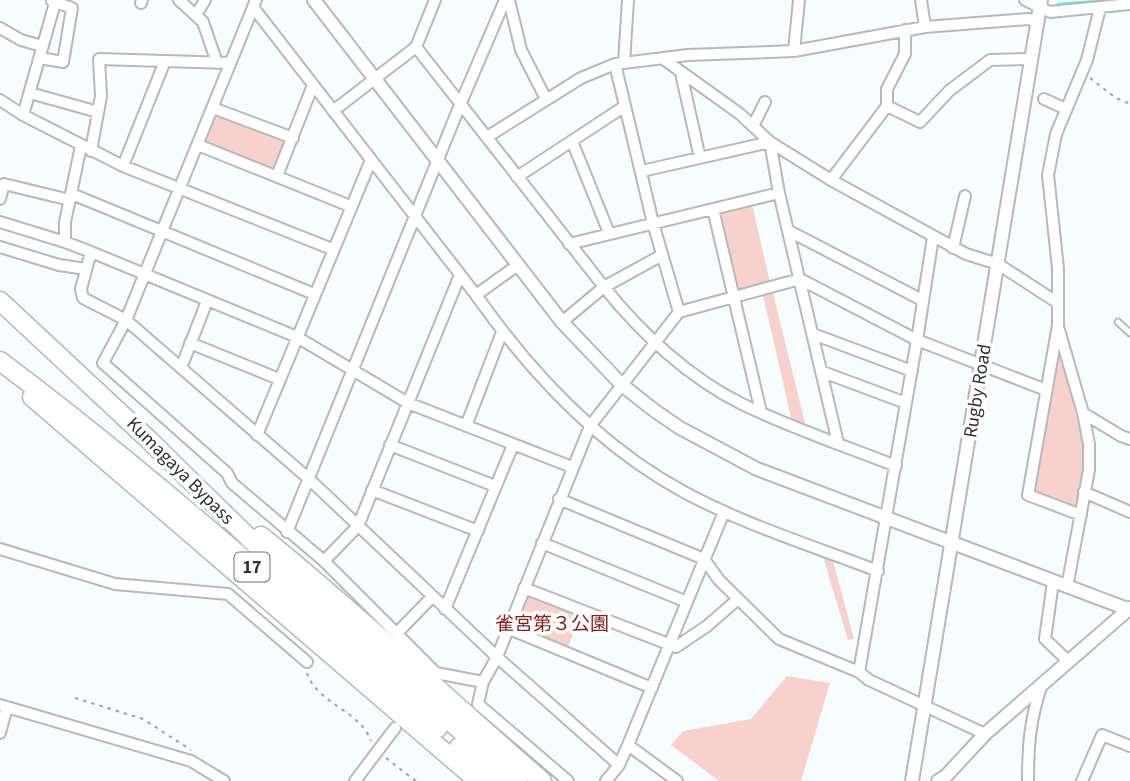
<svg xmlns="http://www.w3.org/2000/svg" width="1130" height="781" font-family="'Source Sans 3','Noto Sans JP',sans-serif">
<rect width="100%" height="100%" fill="#f6fdfe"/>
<!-- green -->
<path fill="#f8d1cc" d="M216 109 288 139 275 172 203 143Z
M752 204 770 283 735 291 717 213Z
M773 293 806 427 792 422 763 295Z
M1058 344 1083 443V469L1078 508 1033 491Z
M823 557 833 561 854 639 848 640Z
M526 592 581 613 566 653 509 630Z
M787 676 830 683 801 781H719L671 745 683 731 751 719Z"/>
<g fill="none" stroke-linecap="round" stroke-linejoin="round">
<!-- stream -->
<path stroke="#66ebf8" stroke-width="2.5" d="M1058 4 1111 0"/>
<!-- service casing -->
<g stroke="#b2babb" stroke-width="9">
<path id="service" d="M1118 322 1130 333"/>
</g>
<!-- minor casing -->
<g stroke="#b2babb" stroke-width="14">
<path id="minor" d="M179 0 203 22 217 63
M256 0 126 320 103 363 227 473 232 483 324 561 436 673 483 682
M509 0 521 50 546 99
M921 0 925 27
M1025 0 1050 12 1130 4
M141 3 142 0
M253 7 476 295 518 265
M196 15 205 0
M0 28 21 40 42 46
M905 30V54L887 89V106L920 122 949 91 990 60 1031 59
M416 47 435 0
M794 51 799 0
M40 58 63 62 72 8 52 1
M662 58 740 114 770 142 831 180 966 254 998 264 1058 303
M624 63 628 0
M615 64 653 223 679 312
M681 73 700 158
M30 93 98 112
M1044 99 1066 109
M0 100 23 115 123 166 332 249
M213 108 293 138
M333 111 416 47 604 287C641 333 689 378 742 404 791 428 845 446 896 466
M23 115 55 3
M753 126 765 102
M487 137 581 78 615 64 688 55 794 51 925 27 1028 19 1037 21
M572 141 609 233
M770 142 779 193 838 443
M198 145 350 206
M91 151 101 96 99 59 230 63
M123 166 165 61
M642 171 770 142
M277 176 313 85
M517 177 625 106
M831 180 887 106
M72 194 314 294
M0 199 4 184 70 200
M713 209 761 412
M0 222 65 242 91 252 81 289 83 298 126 320 309 479 497 657 619 765
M789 231 922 300
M65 242V222L81 146
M569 244 779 193
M0 247 59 265 86 269
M953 248 965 196
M91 252 297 337 408 403 572 467
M476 295C531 373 599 446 684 492 745 525 813 546 878 571
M562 322 604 287 662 255
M1059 330 1083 413 1089 444V470L1067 587
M813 334 912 371
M190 343 279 379
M181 368 207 301
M823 372 906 403
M1083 413 1121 436 1130 439
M466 426 502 332
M257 435 371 160
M390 445 495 486
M372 490 478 531
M1084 492 1130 512
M559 499 704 559 719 580 779 639 859 672 869 680 985 734
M1081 515 1028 495 1058 325V268L1048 175 1056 134 1087 60 1100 8
M287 532 460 105 505 0
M542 543 687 602
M0 549 115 584 228 594 307 662
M324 561 358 526 460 275
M1053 582 1045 639 1069 662
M524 588 676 647 707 626 738 599
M445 609 513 445
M507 628 652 688
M397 633 432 597
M859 672 917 340 933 237
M0 705 191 761 224 781
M0 733 7 707
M628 745 677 781
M355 781 395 728
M568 781 478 704 483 682 497 657 590 426 679 312 800 279 917 340 1046 390
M606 781 619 765 628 745 724 512
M1028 781C1028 745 1030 719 1042 684
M1082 781 1102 735 1130 746"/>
</g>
<!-- tertiary casing -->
<g stroke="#b2babb" stroke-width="16">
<path id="tertiary" d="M314 0 562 322 622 385 655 411 680 428 757 469 1130 610
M912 781 1041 0
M938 781 946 776 985 734 1130 608"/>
</g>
<!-- trunk casing -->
<g stroke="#b2babb" stroke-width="21">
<path id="trunk" d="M0 301 148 439 307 595 518 781
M0 361C152 475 294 603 438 728
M32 397 478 781
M261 536C358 614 448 700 542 781
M459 747 498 781"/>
</g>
<!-- path -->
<path stroke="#9ea3a4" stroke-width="2" stroke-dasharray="3.5 5" stroke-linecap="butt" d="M1090 78 1116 98 1130 104
M307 673C317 704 360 710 371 741
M75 698 143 719 191 750
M386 758 416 781"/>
<!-- service -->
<use href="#service" stroke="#fff" stroke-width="5"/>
<!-- minor -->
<use href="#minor" stroke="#fff" stroke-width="10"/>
<!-- tertiary -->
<use href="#tertiary" stroke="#fff" stroke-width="12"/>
<!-- trunk -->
<use href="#trunk" stroke="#fff" stroke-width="18"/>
</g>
<g text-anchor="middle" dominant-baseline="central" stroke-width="7" stroke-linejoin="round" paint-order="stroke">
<!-- shield labels -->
<rect fill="#fff" stroke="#6d6f6f" stroke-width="2" x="234.5" y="552.5" width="35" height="29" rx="5"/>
<g font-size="18" font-weight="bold" fill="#2e3131">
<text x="252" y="567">17</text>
</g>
<!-- street labels -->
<g font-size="19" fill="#2e3131" stroke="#fff">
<text transform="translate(978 391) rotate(-81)">Rugby Road</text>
<text transform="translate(180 471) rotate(45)">Kumagaya Bypass</text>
</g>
<!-- park labels -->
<g font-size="19" fill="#8a1b19" stroke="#fff">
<text x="552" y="624">雀宮第３公園</text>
</g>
</g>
</svg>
